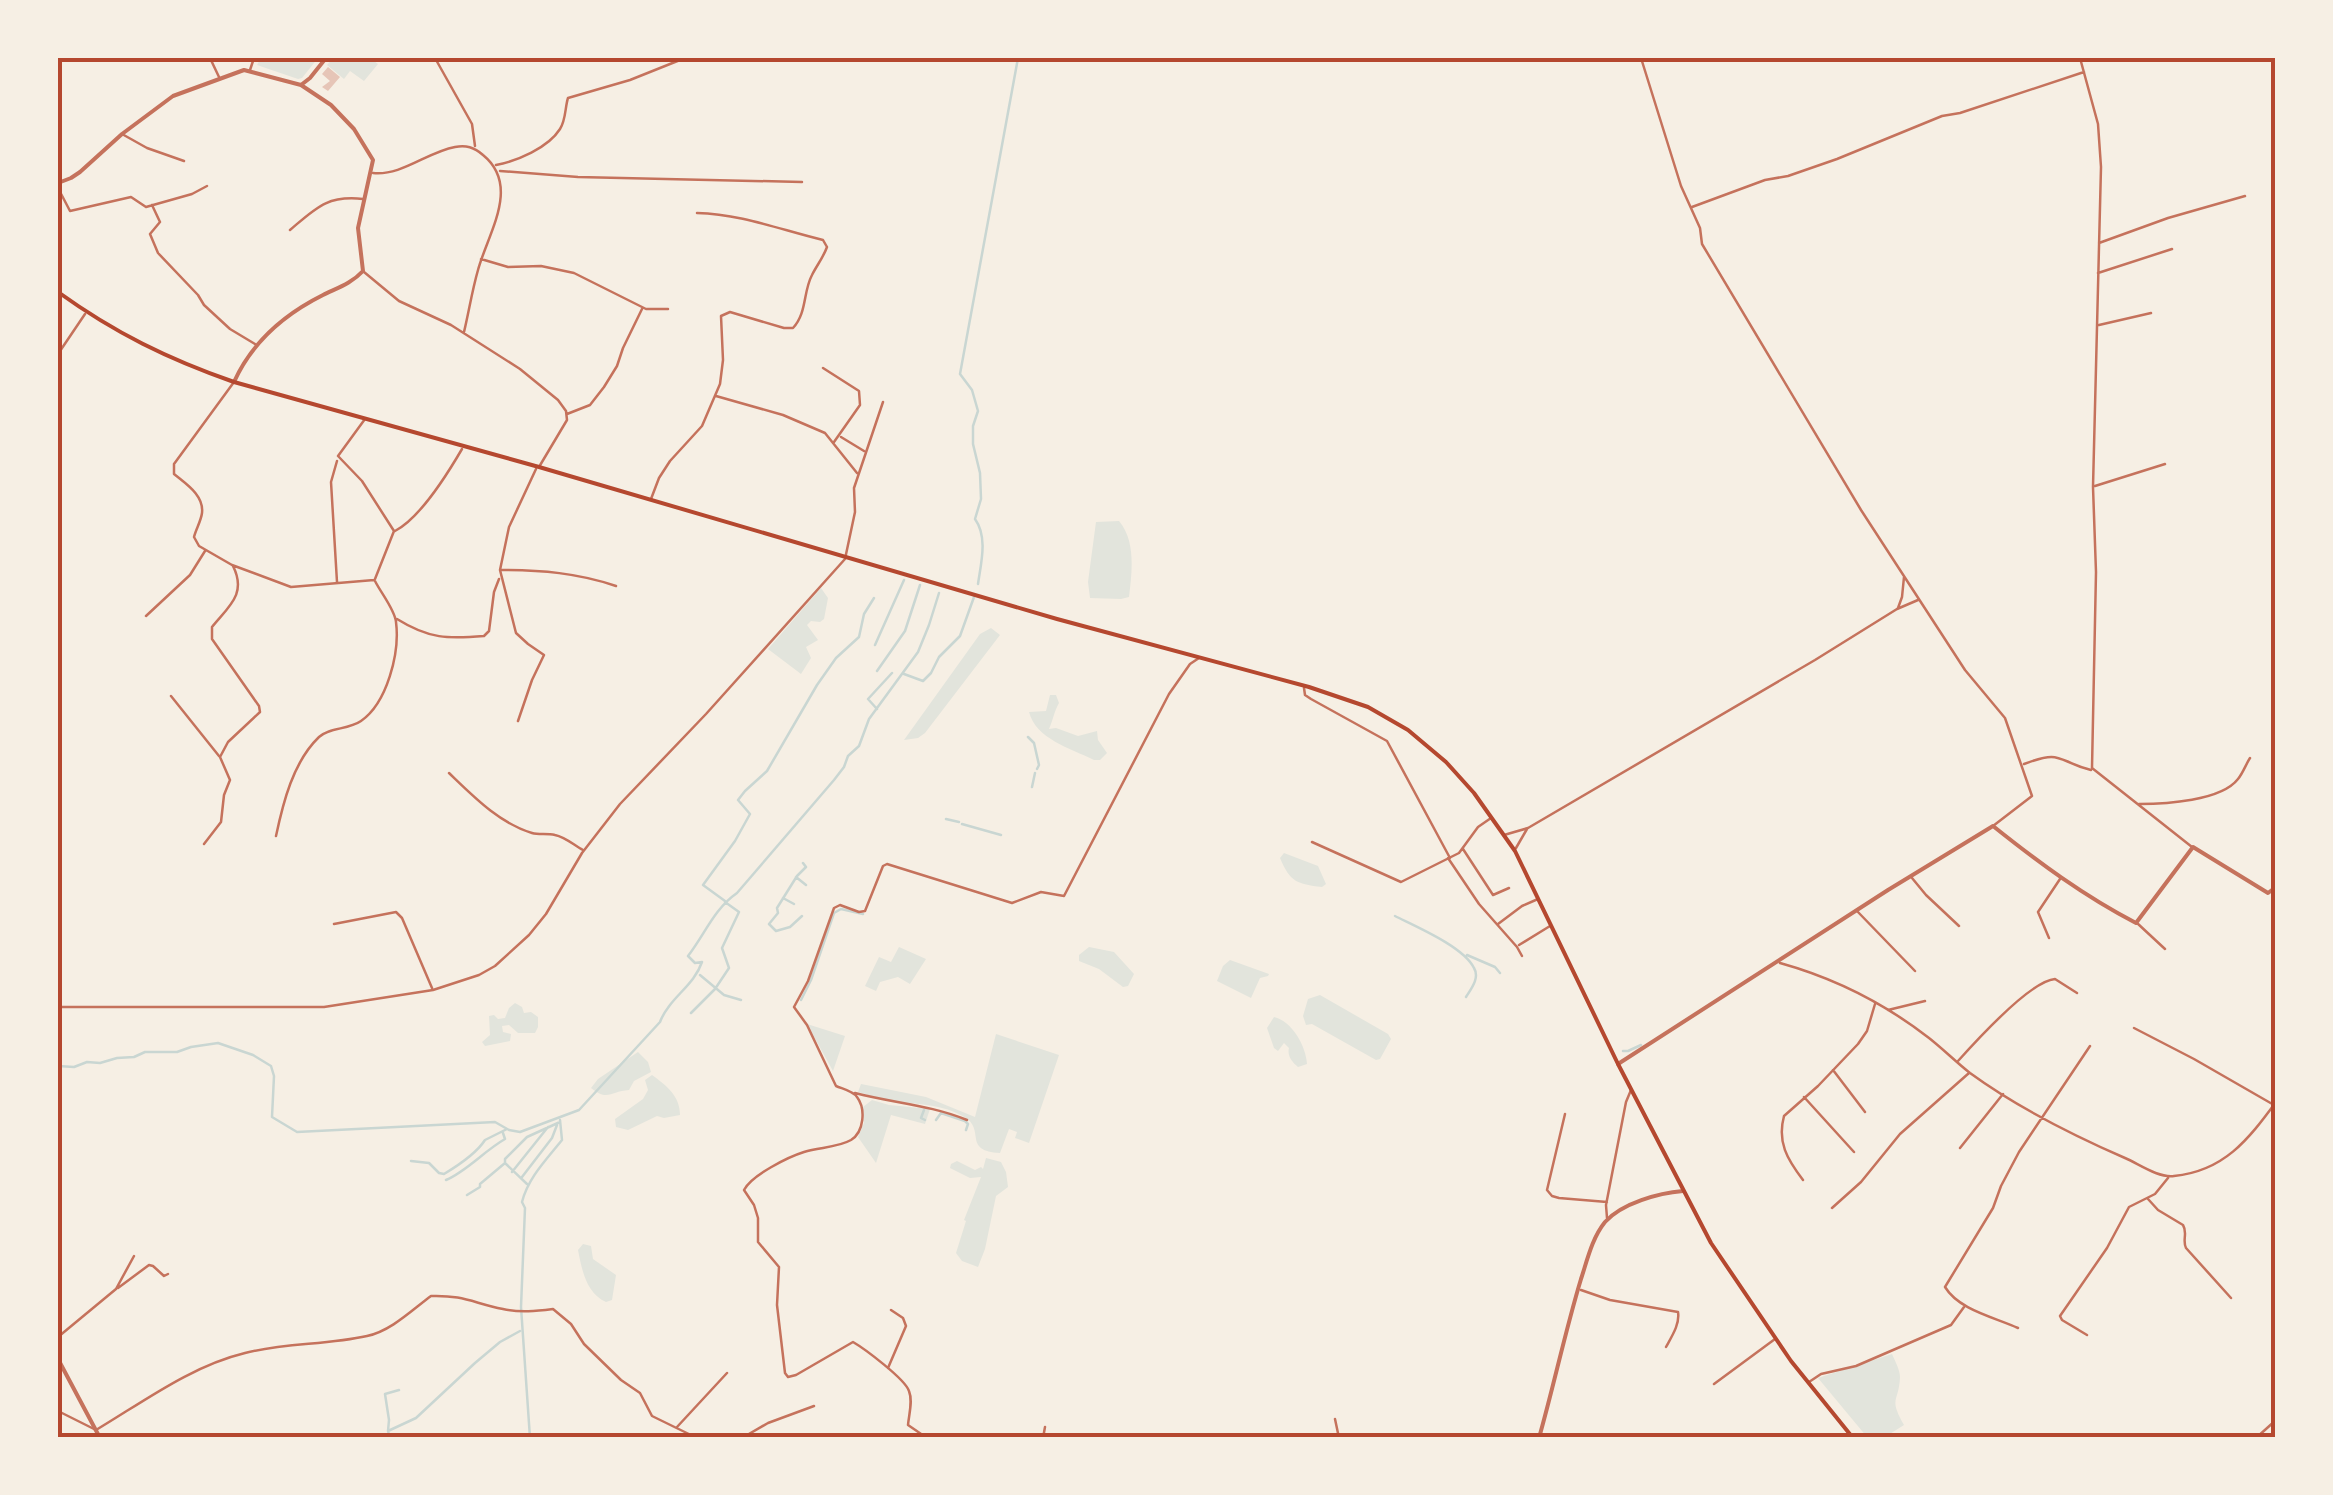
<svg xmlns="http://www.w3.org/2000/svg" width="2333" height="1495" font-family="Mulish,sans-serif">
<rect width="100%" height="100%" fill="#f6efe4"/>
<!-- green -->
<path fill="#e2e4dc" d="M261 58H318L302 78 298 79 257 65Z
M333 58H370L378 64 364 81 350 71 344 79 327 65Z
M1119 521C1136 541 1132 572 1129 597L1121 599 1090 598 1088 582 1096 522Z
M821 588 828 598 824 619 820 622 811 621 807 625 818 640 806 647 811 658 801 674 768 649Z
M991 628 1000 635 925 733 918 738 904 740 980 634Z
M1050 695H1056L1059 703C1054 712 1053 720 1049 729L1056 728 1078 736 1097 731 1098 740 1107 753 1100 760H1094C1070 748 1036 739 1029 712L1046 711Z
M1284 853 1318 866 1326 884 1322 887C1297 884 1290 882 1280 858Z
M899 947 926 959 910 984 898 977 880 982 876 991 865 986 879 957 891 962Z
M1089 947 1114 952 1134 974 1128 986 1123 987 1099 969 1079 961V955Z
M1230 960 1269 974 1268 976 1260 978 1251 998 1217 981 1223 966Z
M1320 995 1388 1034 1391 1039 1380 1059 1376 1060 1312 1024 1306 1025 1303 1016 1308 999Z
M515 1003 522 1007 524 1013 531 1012 538 1017V1027L535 1033H518L509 1025 502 1026 503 1032 511 1034 510 1041 485 1046 482 1042 490 1035 489 1016 494 1015 498 1019 505 1018 509 1008Z
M1274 1017C1292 1021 1306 1046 1307 1064L1298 1067C1292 1062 1287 1056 1289 1048L1284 1043 1278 1051 1274 1048 1267 1028Z
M807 1024 845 1036 833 1071Z
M996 1034 1059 1055 1029 1143 1015 1138 1017 1132 1009 1129 1000 1153C963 1151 985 1131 966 1118 943 1103 914 1105 889 1100 878 1098 868 1095 858 1092L861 1084 926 1097 975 1117Z
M638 1052 648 1062 651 1072 634 1081 629 1090C611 1091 608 1102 591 1088L598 1079Z
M652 1075C667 1086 680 1096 680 1115L664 1118 657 1116 628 1130 616 1127 615 1119 643 1099 648 1090 645 1080Z
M872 1100 889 1105 930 1109 925 1124 891 1115 876 1163 858 1137 864 1123 863 1107Z
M986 1158 1001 1162 1006 1172 1008 1187 996 1196 985 1249 978 1267 962 1261 956 1253 966 1221 964 1220 981 1177 970 1178 950 1168 951 1164 957 1161 975 1170 981 1167 983 1169Z
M583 1244 591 1246 593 1259 616 1275 612 1300 606 1302C586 1293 582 1270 578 1250Z
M1892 1354C1895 1361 1900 1370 1900 1377 1899 1403 1888 1397 1904 1425L1885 1437H1867L1818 1378Z"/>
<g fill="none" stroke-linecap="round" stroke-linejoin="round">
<!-- stream -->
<path stroke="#c9d6d2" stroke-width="2.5" d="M978 584C981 563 988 537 975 519L981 499 980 473 973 444V426L978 411 972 390 960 374 1018 58
M875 645 904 580
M877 671 905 631 920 585
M904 674 923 681 931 673 939 657 960 636 974 597
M877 709 868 699 892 673
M1028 737 1034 743 1039 765 1037 769
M1032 787 1035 773
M946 819 959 822
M962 824 1001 835
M796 877 806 885
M783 898 794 904
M725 901 703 885 735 841 750 814 738 800 745 791 767 771 817 685 836 658 859 637 864 614 874 598
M802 916 790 927 776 931 769 924 778 913 777 908 797 876 806 867 803 863
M1395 916C1417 927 1464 947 1474 968 1480 978 1471 989 1466 997
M1467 955 1495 967 1500 973
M700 975 724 995 741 1000
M801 1000 811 980 834 913 841 909 863 914
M691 1013 715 989 729 968 722 948 739 912 725 902
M1623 1051H1628L1641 1045
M58 1066 74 1067 87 1062 100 1063 117 1058 134 1057 145 1052H177L191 1047 218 1043 253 1055 271 1066 274 1076 272 1117 297 1132 495 1122 509 1130 520 1132 579 1110 660 1022C669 998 694 986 702 962L695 963 688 956C705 934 714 909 737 893L834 780 844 767 848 756 859 746 869 719 918 652 929 625 939 593
M924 1110 921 1118 925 1120
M936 1120 941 1113 965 1121 968 1124 966 1130
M411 1161 429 1163 439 1173 444 1174C459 1165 476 1154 485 1140L507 1129
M505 1163 527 1184
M512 1172 548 1127
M522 1177 552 1138 557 1125
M446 1180C467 1171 484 1151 505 1139L503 1133
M467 1195 480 1187V1184L505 1163V1159L527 1137 560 1122
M388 1431 389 1420 385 1394 399 1390
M390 1438 388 1431 416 1418 475 1363 500 1342 520 1331
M530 1438 521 1307 525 1208 522 1202C528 1178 546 1160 562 1140L560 1120"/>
</g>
<!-- building -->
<path fill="#e6c5b7" d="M328 67 340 77 328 91 322 87 330 81 322 74Z"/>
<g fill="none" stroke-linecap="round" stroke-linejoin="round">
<!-- minor -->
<path stroke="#c5725c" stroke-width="2.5" d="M210 58 219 77
M435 58 472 124 475 146
M1641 58 1681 186 1700 228 1702 244 1861 510 1965 670 2005 718 2032 796 1993 826
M2080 58 2098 124 2101 167 2093 487 2096 572 2092 768 2192 847
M250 70 254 58
M122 134 147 148 184 161
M496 165C517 161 548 148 560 129 566 120 565 107 568 98L630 80 685 58
M500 171 578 177 802 182
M373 173C402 176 427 152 455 147 466 145 474 147 483 155 521 186 488 233 478 270 472 291 469 311 464 332
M58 188 70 211 131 197 146 207 192 194 207 186
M152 205 160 222 150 234 158 253 198 295 204 305 230 329 255 344
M1692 207 1765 180 1788 176 1837 159 1942 116 1960 113 2084 72
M290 230C316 208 327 195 363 199
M2099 243 2168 218 2245 196
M481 259 508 267 541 266 574 273 646 309H668
M364 272 399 301 451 325 520 369 558 400 566 411 567 420 539 467
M2098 273 2172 249
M2099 325 2151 313
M58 354 85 314
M823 368 859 391 860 405 834 442
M234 382 174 464V474C186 484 204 495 202 513 201 521 196 529 194 537L199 546 232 565 291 587 374 580
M716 396 783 415 825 433 857 473
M567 414 590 405 604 387 617 366 623 348 642 309
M365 419 338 456 362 481 394 531 375 579
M841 437 864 451
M2095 486 2165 464
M651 499 659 478 670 461 702 426 720 384 723 360 721 316 730 312 784 328H793C807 313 803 292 812 275 817 265 823 258 827 247L823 240C781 230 741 214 697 213
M395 531C420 518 448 473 462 449
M501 570C541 570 578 573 616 586
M337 582 331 482 337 461
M1898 608 1902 597 1904 577
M146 616 190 575 205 551
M397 619C429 639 448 639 484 636L489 631 494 592 499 579
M1304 688 1305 695 1311 699 1387 741 1450 858
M171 696 219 756
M518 721 532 680 544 655 528 644 516 633 500 570 509 527 536 469
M2024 764C2063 749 2056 761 2091 770
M449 773C473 796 499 823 532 833 539 835 547 833 555 835 565 837 574 845 583 850
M2139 804C2165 804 2221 801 2238 779 2243 773 2246 764 2250 758
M1504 835 1528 828 1815 660 1897 609 1918 600
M276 836C283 803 293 762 319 737 330 727 348 730 361 721 387 703 400 653 396 622 395 610 381 593 375 581
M1312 842 1401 882 1459 853 1478 827 1491 818
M204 844 221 822 224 795 230 780 220 757 228 742 260 712 259 706 212 639V627C229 606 247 594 233 566
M1516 848 1527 829
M1463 849 1493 895 1509 888
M1448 858 1479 904 1517 947 1522 956
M1912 878 1926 895 1959 926
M1857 911 1915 971
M2137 923 2165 949
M334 924 396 912 402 918 432 988
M1498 924 1522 906 1538 899
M2049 938 2038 912 2060 879
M1519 945 1550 926
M1780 963C1834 978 1884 1003 1929 1038 1943 1049 1956 1062 1970 1073 2018 1108 2070 1134 2125 1158 2139 1164 2158 1178 2174 1176 2224 1171 2248 1140 2276 1102
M58 1007H324L433 990 479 975 495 966 529 935 546 914 582 853 620 804 706 714 845 559 855 512 854 488 883 402
M1888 1010 1925 1001
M2134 1028 2194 1059 2274 1105
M1958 1061C1976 1041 2030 981 2055 979L2077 993
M1833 1070 1865 1112
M855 1093C893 1103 931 1105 967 1120
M1804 1097 1854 1152
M1565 1114 1547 1190 1552 1196 1559 1198 1607 1202
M1960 1148 2003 1094
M1803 1180C1787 1159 1777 1142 1784 1116L1818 1086 1858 1044 1867 1031 1875 1004
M2148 1199 2158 1210 2183 1225C2188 1233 2182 1240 2186 1248L2231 1298
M1832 1208 1861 1182 1900 1134 1969 1073
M1607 1218 1606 1205 1626 1102 1631 1090
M118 1288 149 1265 153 1266 164 1276 168 1274
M1581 1290 1610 1300 1678 1312C1680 1324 1672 1336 1666 1347
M2018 1328C1994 1317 1959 1310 1945 1287L1993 1208 2001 1186 2019 1152 2090 1046
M2087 1335 2062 1320 2060 1316 2107 1248 2129 1207 2155 1194 2168 1178
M58 1337 116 1289 134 1256
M888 1368 906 1326 903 1318 891 1310
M1809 1382 1821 1374 1856 1366 1951 1325 1964 1307
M1714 1384 1775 1339
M58 1411 96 1430C143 1402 191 1366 245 1353 284 1343 327 1345 367 1336 391 1331 412 1310 431 1296 464 1295 473 1303 503 1309 520 1313 537 1311 553 1309L571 1324 584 1344 621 1380 640 1393 652 1416 697 1438
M1335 1419 1339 1438
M677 1427 727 1373
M1542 1434 1550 1438
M414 1438 417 1436
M742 1438 768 1423 814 1406
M927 1438 908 1425C909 1414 913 1401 909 1391 905 1379 865 1349 853 1342L796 1375 788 1377 785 1373 777 1305 779 1267 758 1242V1218L754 1205 744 1190C752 1175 788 1157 804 1152 819 1147 837 1148 851 1140 864 1132 866 1109 857 1097 853 1091 843 1089 836 1086L807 1025 794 1007 808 981 834 908 840 905 859 912 865 911 883 866 887 864 1012 903 1041 892 1064 896 1169 694 1190 664 1199 658
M1043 1438 1045 1427
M2256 1438 2276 1420"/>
<!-- tertiary -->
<path stroke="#c5725c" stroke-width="4" d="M301 85 310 78 326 58
M58 183 71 178 80 172 122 134 173 96 244 70 301 85 331 105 354 129 373 160 358 228 363 271C352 283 337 288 323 295 283 315 252 342 234 382
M1618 1064 1888 890 1993 826C2038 862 2084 896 2136 923L2193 847 2268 893 2276 887
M58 1359 100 1438
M1539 1438C1554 1385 1565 1332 1581 1279 1587 1261 1592 1238 1605 1222 1622 1203 1659 1193 1683 1191"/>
<!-- primary -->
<path stroke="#b5482f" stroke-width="4" d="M58 292C115 333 168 359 234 382L539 467 1057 619 1309 687 1368 707 1408 730 1446 762 1474 793 1515 851 1618 1064 1711 1243 1791 1361 1853 1438"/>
</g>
<!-- border -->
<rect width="2333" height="1495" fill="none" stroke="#f6efe4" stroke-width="120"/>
<rect x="60" y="60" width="2213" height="1375" fill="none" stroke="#b5482f" stroke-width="4"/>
</svg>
